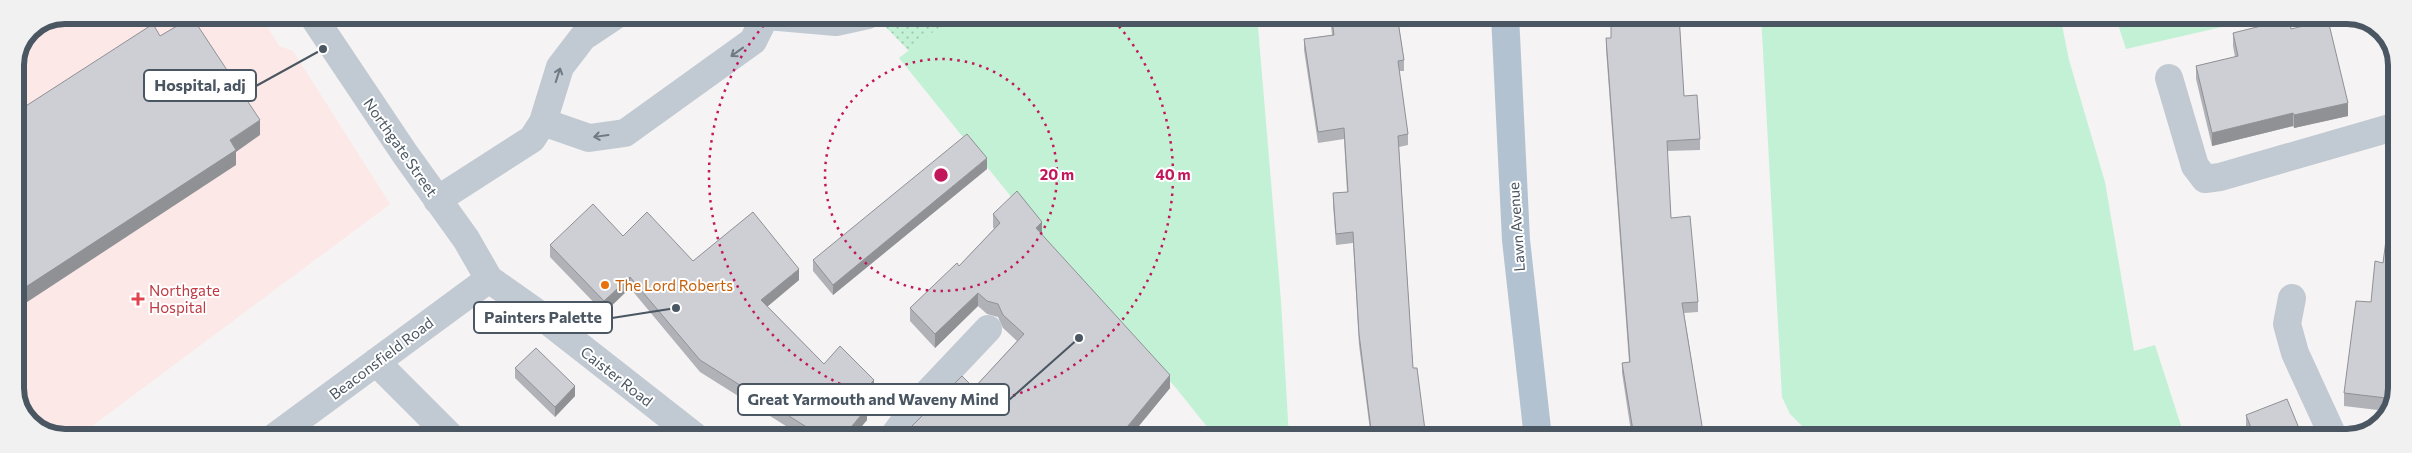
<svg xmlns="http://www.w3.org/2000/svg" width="2412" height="453" font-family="Commissioner,sans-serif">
<defs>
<pattern id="grass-dots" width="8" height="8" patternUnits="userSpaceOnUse" patternTransform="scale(1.25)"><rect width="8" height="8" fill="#c3f1d5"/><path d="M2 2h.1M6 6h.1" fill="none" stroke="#a0c6b0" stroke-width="1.8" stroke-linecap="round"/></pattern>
</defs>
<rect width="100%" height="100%" fill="#f5f3f3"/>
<!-- medical -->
<path fill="#fce8e6" d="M64 15H260L279 46 293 51 390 204 76 438H58L29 423 15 395V64L30 29Z"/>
<!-- grass -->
<path fill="url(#grass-dots)" d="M890 15H956L909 51 881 22Z"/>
<!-- green -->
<path fill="#c3f1d5" d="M956 15H1257L1281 301 1289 438H1216L1176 388 1042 235 899 58Z
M1761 15H2060L2069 60 2105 182 2134 351 2155 345 2185 438H1814L1790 414 1782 397Z
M2115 15H2274L2126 49Z"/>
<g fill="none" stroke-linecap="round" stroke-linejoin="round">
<!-- minor -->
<path stroke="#c1cad2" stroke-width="28" d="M312 15 405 154 466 239 489 279 540 315 697 438
M767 16 836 22 868 15
M2169 78 2195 166 2205 179 2220 177 2397 126
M543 122 589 138 625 133 753 41 766 15
M437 200 532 139 543 122 560 67 583 37 616 15
M2292 298 2287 324 2295 353 2334 438
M376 362 452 438
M273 438 489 279
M892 438 918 403 988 329"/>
<!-- major -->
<path stroke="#b3c2d1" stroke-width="28" d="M1505 15 1516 240 1538 438"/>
</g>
<!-- wall -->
<path fill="#b0b2b7" d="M1330 15H1403V25L1399 26 1404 60V71H1399L1408 134V145L1399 147 1413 368 1426 438H1371L1359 345 1353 243 1336 245 1333 204V193L1347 192 1344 139 1318 143 1304 50V39L1332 35Z
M1611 15H1679L1684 96 1700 139V150L1667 151 1671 218 1698 302V312L1684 313 1704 438H1632L1622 373V363L1629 362 1606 49V38H1611Z
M2291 29 2348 116 2294 128 2293 126 2212 146 2196 79V66L2235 57 2233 46V33Z
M2397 156V341L2386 411 2344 406V393L2383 263Z
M987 169 833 295 813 271V260Z
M993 214 1042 235 1170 388 1129 438H906V432L974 388 1017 341 1003 328 998 317 987 314 978 306 935 348 910 321V308L959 266 994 229 993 227Z
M623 236 693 261 799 280 767 306 824 364 874 392 862 405 867 420 852 438H805L700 372 630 288 604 313 550 257V245Z
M515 368 575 396 555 417 515 378Z
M2246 415 2303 438H2251L2246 426Z"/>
<!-- shaded-wall -->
<path fill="#909195" d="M40 25 28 33 30 29Z
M2348 103V116L2294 128V115Z
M2293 113V126L2212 146V133Z
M260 120V135L236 152V165L15 310V294L230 140Z
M987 158V169L833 295V285Z
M1042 222V235L1036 228Z
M799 269V280L761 312V300Z
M630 277V288L604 313V301Z
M978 293V306L935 348V334Z
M2397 328V341L2386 411V398Z
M1170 375V388L1129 438H1118Z
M874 380V392L855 412V401Z
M575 386V396L555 417V407Z
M867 408V420L852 438H842Z"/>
<!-- building -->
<path fill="#cdcfd5" stroke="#909195" d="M1331 15H1397L1404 60 1398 61 1408 134 1398 136 1413 368H1417L1426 438H1372L1359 334 1353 232 1336 234 1333 193 1348 192 1344 128 1318 132 1304 39 1334 35Z
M1611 15H1679L1684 96 1697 95 1700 139 1667 141 1671 218 1690 216 1698 302 1682 303 1704 438H1644L1642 429 1633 431 1622 363 1630 362 1606 38H1611Z
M192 17 260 120 230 140 236 150 15 294V113L153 24 160 36Z
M2289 19 2291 29 2328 20 2348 103 2294 115 2293 113 2212 133 2196 66 2238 56 2233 33Z
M967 134 987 158 833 285 813 260Z
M2397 156V328L2386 398 2344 393 2356 301 2371 302 2375 261 2383 263Z
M1017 191 1042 222 1036 228 1170 375 1118 438H913L906 432 962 376 974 388 1024 334 1003 315 998 304 987 301 978 293 935 334 910 308 957 263 959 266 1000 223 993 214Z
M593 204 623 236 647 212 693 261 753 212 799 269 761 300 824 364 840 346 874 380 855 401 867 408 842 438H824L700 360 630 277 604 301 550 245Z
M536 348 575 386 555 407 515 368Z
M2287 399 2303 438H2255L2246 415Z
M614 431 620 438H606Z"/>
<!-- one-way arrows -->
<defs><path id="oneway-shaft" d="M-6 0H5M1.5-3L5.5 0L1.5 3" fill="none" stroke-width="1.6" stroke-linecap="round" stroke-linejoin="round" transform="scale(1.25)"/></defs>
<g stroke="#6e7983">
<use href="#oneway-shaft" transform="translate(737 52) rotate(144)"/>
<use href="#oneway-shaft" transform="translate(558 75) rotate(-72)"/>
<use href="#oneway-shaft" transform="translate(601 136) rotate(172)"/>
</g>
<!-- distance rings -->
<g fill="none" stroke="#c2185b" stroke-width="2.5" stroke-dasharray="2.5 5">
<circle cx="941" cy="175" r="116"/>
<path d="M1109 15A232 232 0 1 1 773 15"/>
</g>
<!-- markers -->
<circle fill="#e8710a" stroke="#fff" stroke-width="2" cx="605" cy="285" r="5"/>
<path fill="#e0444e" stroke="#fff" stroke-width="2" d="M135.5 291.5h5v5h5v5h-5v5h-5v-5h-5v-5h5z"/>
<g text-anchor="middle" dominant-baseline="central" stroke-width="4" stroke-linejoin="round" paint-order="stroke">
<!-- street labels -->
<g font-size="15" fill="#4a5661" stroke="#fff">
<text transform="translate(401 147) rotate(55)">Northgate Street</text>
<text transform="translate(1516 227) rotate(-94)">Lawn Avenue</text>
<text transform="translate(381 358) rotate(-37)">Beaconsfield Road</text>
<text transform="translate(617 376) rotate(38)">Caister Road</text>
</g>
<!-- food labels -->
<g font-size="15" fill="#c56008" stroke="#fff" text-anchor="start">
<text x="615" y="285">The Lord Roberts</text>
</g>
<!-- health labels -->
<g font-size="15" fill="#be3a42" stroke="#fff" text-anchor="start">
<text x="149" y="290">Northgate<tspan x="149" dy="17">Hospital</tspan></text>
</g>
</g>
<!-- crop -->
<path d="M0 0H2412V453H0ZM65 24H2347A41 41 0 0 1 2388 65V388A41 41 0 0 1 2347 429H65A41 41 0 0 1 24 388V65A41 41 0 0 1 65 24Z" fill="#f1f1f2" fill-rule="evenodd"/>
<path fill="none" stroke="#4a5661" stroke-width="6" d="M65 24H2347A41 41 0 0 1 2388 65V388A41 41 0 0 1 2347 429H65A41 41 0 0 1 24 388V65A41 41 0 0 1 65 24Z"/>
<circle cx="941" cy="175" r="8" fill="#c2185b" stroke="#fff" stroke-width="2.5"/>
<g font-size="15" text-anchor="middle" font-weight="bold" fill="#c2185b" stroke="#fff" stroke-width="4" stroke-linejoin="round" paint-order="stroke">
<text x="1057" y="180">20 m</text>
<text x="1173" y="180">40 m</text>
</g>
<!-- callouts -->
<path fill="none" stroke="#4a5661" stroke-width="2" d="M323 49L256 86M676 308L612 318M1079 338L1009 400"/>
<g fill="#4a5661" stroke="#fff" stroke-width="2">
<circle cx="323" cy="49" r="5"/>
<circle cx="676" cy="308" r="5"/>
<circle cx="1079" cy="338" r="5"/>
</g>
<g fill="#fff" stroke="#4a5661" stroke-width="2">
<rect x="144" y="70" width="112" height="31" rx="5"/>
<rect x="474" y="302" width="138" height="31" rx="5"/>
<rect x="738" y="384" width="271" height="31" rx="5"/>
</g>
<g font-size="16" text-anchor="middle" font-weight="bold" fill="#4a5661">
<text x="200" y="91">Hospital, adj</text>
<text x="543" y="323">Painters Palette</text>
<text x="873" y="405">Great Yarmouth and Waveny Mind</text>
</g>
</svg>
